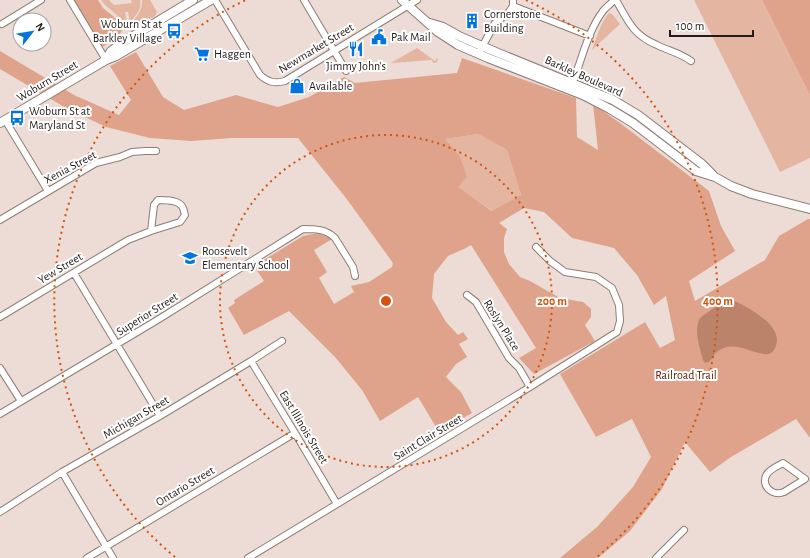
<svg xmlns="http://www.w3.org/2000/svg" width="810" height="558" font-family="'Alegreya Sans',sans-serif">
<rect width="100%" height="100%" fill="#ecdcd5"/>
<!-- green -->
<path fill="#e4b5a1" d="M101 0H109L114 5 132 3 131 0H140C142 10 136 15 130 22L128 12H125L127 23 125 22 105 5Z
M142 0H150L157 12 155 16 132 29H131L129 25C136 18 143 11 142 0Z
M694 0H762L810 95V158L780 172Z
M609 13 612 14 620 24 592 50C597 37 600 23 609 13Z
M417 48 435 61 437 58H438L437 62 435 63H433L432 60 391 63Z
M478 134 507 150 521 195 493 211 457 187 467 177 444 139Z"/>
<!-- forest -->
<path fill="#dea38a" fill-rule="evenodd" d="M74 0H98L103 8 113 16 123 28 118 38 102 47Z
M762 0H810V95Z
M0 51 74 95 119 115 131 100 110 66 136 52 163 97 184 110 236 95 278 107 309 97 344 77 355 83 457 73 462 58 576 98 577 137 598 150 593 104 620 123 709 191 721 226 735 251 689 281 695 301 765 260 779 236 808 219H810V438L796 419 731 457 710 472 685 442 662 489 630 531 598 558H560L597 527 633 487 651 457 632 419 596 437 560 374 645 322 660 348 675 340 666 296 654 305 637 275 614 248 572 238 544 212 524 208 499 223 507 229 504 238V252L509 264 520 277 530 281 560 298 583 302 591 309V317L585 325 595 341 534 374 519 358 536 348 471 245 466 248 448 256 434 274 432 298 446 322 458 335 463 332 468 339 459 344 467 357 456 364 446 377 461 392 472 413 439 432 418 397 380 421 362 390 335 357 289 311 244 335 228 308 235 303 234 300 264 281 254 266 303 236 318 233 332 239 314 250 327 272 319 278 334 304 354 292 351 286 369 282 392 267 393 263 346 198 298 138H232L191 141 150 138 106 127 66 108 0 69ZM478 134 507 150 521 195 492 211 458 187 467 177 460 157 445 139Z"/>
<!-- water -->
<path fill="#bc836b" d="M733 300C748 308 786 326 775 348 773 352 770 355 765 354 752 353 740 344 726 347 724 348 720 349 718 351 712 355 713 362 705 363L703 360C700 349 694 332 699 320 701 316 707 313 711 310 718 305 724 301 733 300Z"/>
<g fill="none" stroke-linecap="round" stroke-linejoin="round">
<!-- minor casing -->
<g stroke="#8c7d77" stroke-width="8">
<path id="minor" d="M70 0 106 60
M215 0 260 75C268 82 274 84 285 81L417 0
M304 0 346 71
M616 0C628 21 633 35 657 45 669 51 680 53 691 61
M513 6 590 36
M2 24 41 0
M481 49 495 23 509 12 513 6V0
M571 87C581 63 587 32 603 11 606 7 611 4 614 0
M5 120 48 191
M0 220 96 163 120 157 132 152 145 151H156
M74 273 160 416
M467 295 476 302 509 358 519 368 530 387
M0 317 128 240 151 231 154 205 158 200C166 200 180 200 183 208 184 210 184 213 185 215L180 222 151 231
M251 361 295 433 337 504
M0 368 21 401
M0 414 159 319 303 229C315 229 326 229 335 238L353 267 355 276
M783 463 805 479 784 492C772 497 760 485 767 474 770 469 778 466 783 463Z
M62 472 113 558
M0 512 62 472 160 416 251 361 282 341
M87 558 295 433
M248 558 530 387 617 332 620 321 619 305 612 288 596 277 565 272 550 261 536 247
M656 558 684 530"/>
</g>
<!-- major casing -->
<g stroke="#8c7d77" stroke-width="10">
<path id="major" d="M402 0 438 32 458 45 488 58 583 95 610 109 633 123 696 171 715 177 731 186 752 194 810 209
M430 23 443 27 461 37 491 50 613 100 638 115 702 164 713 175
M106 60 111 51 125 41 193 0
M0 123 106 60 116 56 211 0"/>
</g>
<!-- minor -->
<use href="#minor" stroke="#fff" stroke-width="6"/>
<!-- major -->
<use href="#major" stroke="#fff" stroke-width="8"/>
</g>
<!-- distance rings -->
<g fill="none" stroke="#d4530d" stroke-width="2" stroke-dasharray="2 4">
<circle cx="386" cy="301" r="166"/>
<path d="M175 557A332 332 0 0 1 246 0M526 0A332 332 0 0 1 597 557"/>
</g>
<!-- icons -->
<defs>
<g id="building-bare" transform="scale(1.2)"><path d="M-4-6H4V6H1V3H-1V6H-4ZM-2.5-4.3h1.7v1.8h-1.7ZM.8-4.3h1.7v1.8H.8ZM-2.5-1h1.7V.8h-1.7ZM.8-1h1.7V.8H.8Z" fill="#0375dc" stroke="#fff" stroke-width="2.5" paint-order="stroke"/></g>
<g id="bus-bare" transform="scale(1.2)"><path d="M-5-6H5V4H4V6H2V4H-2V6H-4V4H-5ZM-3.5-4V0h7V-4ZM-3.5 1.2v1.5H-2V1.2ZM2 1.2v1.5H3.5V1.2Z" fill="#0375dc" stroke="#fff" stroke-width="2.5" paint-order="stroke"/></g>
<g id="civic-bare" transform="scale(1.2)"><path d="M-.6-6.5H3V-4.5H.6V-3L4-1V1h2V6H-6V1h2V-1L-.6-3ZM-1.2 2.5V6h2.4V2.5Z" fill="#0375dc" stroke="#fff" stroke-width="2.5" paint-order="stroke"/></g>
<g id="restaurant-bare" transform="scale(1.2)"><path d="M-5-6h1v4h1v-4h1v4h1v-4h1v5L-1.5 .5V6h-2V.5L-5-1ZM5-6V6H3V1.5H1.5Q1.5-4 5-6Z" fill="#0375dc" stroke="#fff" stroke-width="2.5" paint-order="stroke"/></g>
<g id="supermarket-bare" transform="scale(1.2)"><path d="M-6-5.5h2.5l.6 2H6L4.5 2H-2.5L-4.4-4H-6ZM-1.5 3.2a1.3 1.3 0 1 0 .1 0ZM3 3.2a1.3 1.3 0 1 0 .1 0Z" fill="#0375dc" stroke="#fff" stroke-width="2.5" paint-order="stroke"/></g>
<g id="shop-bare" transform="scale(1.2)"><path d="M-5-2.5h2.3a2.7 3.5 0 0 1 5.4 0H5L5.5 6h-11ZM-1.5-2.5h3a1.5 2.3 0 0 0-3 0Z" fill="#0375dc" stroke="#fff" stroke-width="2.5" paint-order="stroke"/></g>
<g id="school-bare" transform="scale(1.2)"><path d="M0-5L7-2L0 1L-7-2ZM-4 1L0 2.5L4 1V4Q0 6-4 4Z" fill="#0375dc" stroke="#fff" stroke-width="2.5" paint-order="stroke"/></g>
</defs>
<g fill-rule="evenodd">
<use href="#building-bare" x="472" y="21"/>
<use href="#bus-bare" x="174" y="31"/>
<use href="#civic-bare" x="379" y="37"/>
<use href="#restaurant-bare" x="356" y="49"/>
<use href="#supermarket-bare" x="202" y="54"/>
<use href="#shop-bare" x="297" y="86"/>
<use href="#bus-bare" x="17" y="118"/>
<use href="#school-bare" x="190" y="258"/>
</g>
<g text-anchor="middle" dominant-baseline="central" stroke-width="4" stroke-linejoin="round" paint-order="stroke">
<!-- poi labels -->
<g font-size="12" fill="#211b19" stroke="#fff" text-anchor="start">
<text x="484" y="14">Cornerstone<tspan x="484" dy="14">Building</tspan></text>
<text x="162" y="24" text-anchor="end">Woburn St at<tspan x="162" dy="14">Barkley Village</tspan></text>
<text x="391" y="37">Pak Mail</text>
<text x="214" y="54">Haggen</text>
<text x="356" y="66" text-anchor="middle">Jimmy John's</text>
<text x="309" y="86">Available</text>
<text x="29" y="111">Woburn St at<tspan x="29" dy="14">Maryland St</tspan></text>
<text x="202" y="251">Roosevelt<tspan x="202" dy="14">Elementary School</tspan></text>
</g>
<!-- street labels -->
<g font-size="12" fill="#211b19" stroke="#fff">
<text transform="translate(316 48) rotate(-31)">Newmarket Street</text>
<text transform="translate(584 76) rotate(24)">Barkley Boulevard</text>
<text transform="translate(47 81) rotate(-31)">Woburn Street</text>
<text transform="translate(70 167) rotate(-28)">Xenia Street</text>
<text transform="translate(60 268) rotate(-31)">Yew Street</text>
<text transform="translate(147 314) rotate(-32)">Superior Street</text>
<text transform="translate(502 325) rotate(58)">Roslyn Place</text>
<text transform="translate(136 417) rotate(-30)">Michigan Street</text>
<text transform="translate(304 427) rotate(59)">East Illinois Street</text>
<text transform="translate(428 437) rotate(-31)">Saint Clair Street</text>
<text transform="translate(185 486) rotate(-31)">Ontario Street</text>
</g>
<!-- park labels -->
<g font-size="12" fill="#592408" stroke="#fff">
<text x="686" y="375">Railroad Trail</text>
</g>
</g>
<circle cx="386" cy="301" r="6" fill="#d4530d" stroke="#fff" stroke-width="2"/>
<g font-size="12" text-anchor="middle" font-weight="bold" fill="#d4530d" stroke="#fff" stroke-width="4" stroke-linejoin="round" paint-order="stroke">
<text x="552" y="305">200 m</text>
<text x="718" y="305">400 m</text>
</g>
<!-- north arrow -->
<g transform="translate(32 32) rotate(59)"><circle r="19" fill="#ffffff" stroke="#a6a4a3"/>
<path d="M0-3L7 15L0 10L-7 15Z" fill="#0375dc"/>
<text y="-6" font-size="11" font-weight="bold" text-anchor="middle" fill="#211b19">N</text>
</g>
<!-- scale -->
<path d="M670 30v6h83v-6" fill="none" stroke="#211b19" stroke-width="2"/>
<text x="676" y="30" font-size="12" fill="#211b19" stroke="#ffffff" stroke-width="3" paint-order="stroke">100 m</text>
</svg>
